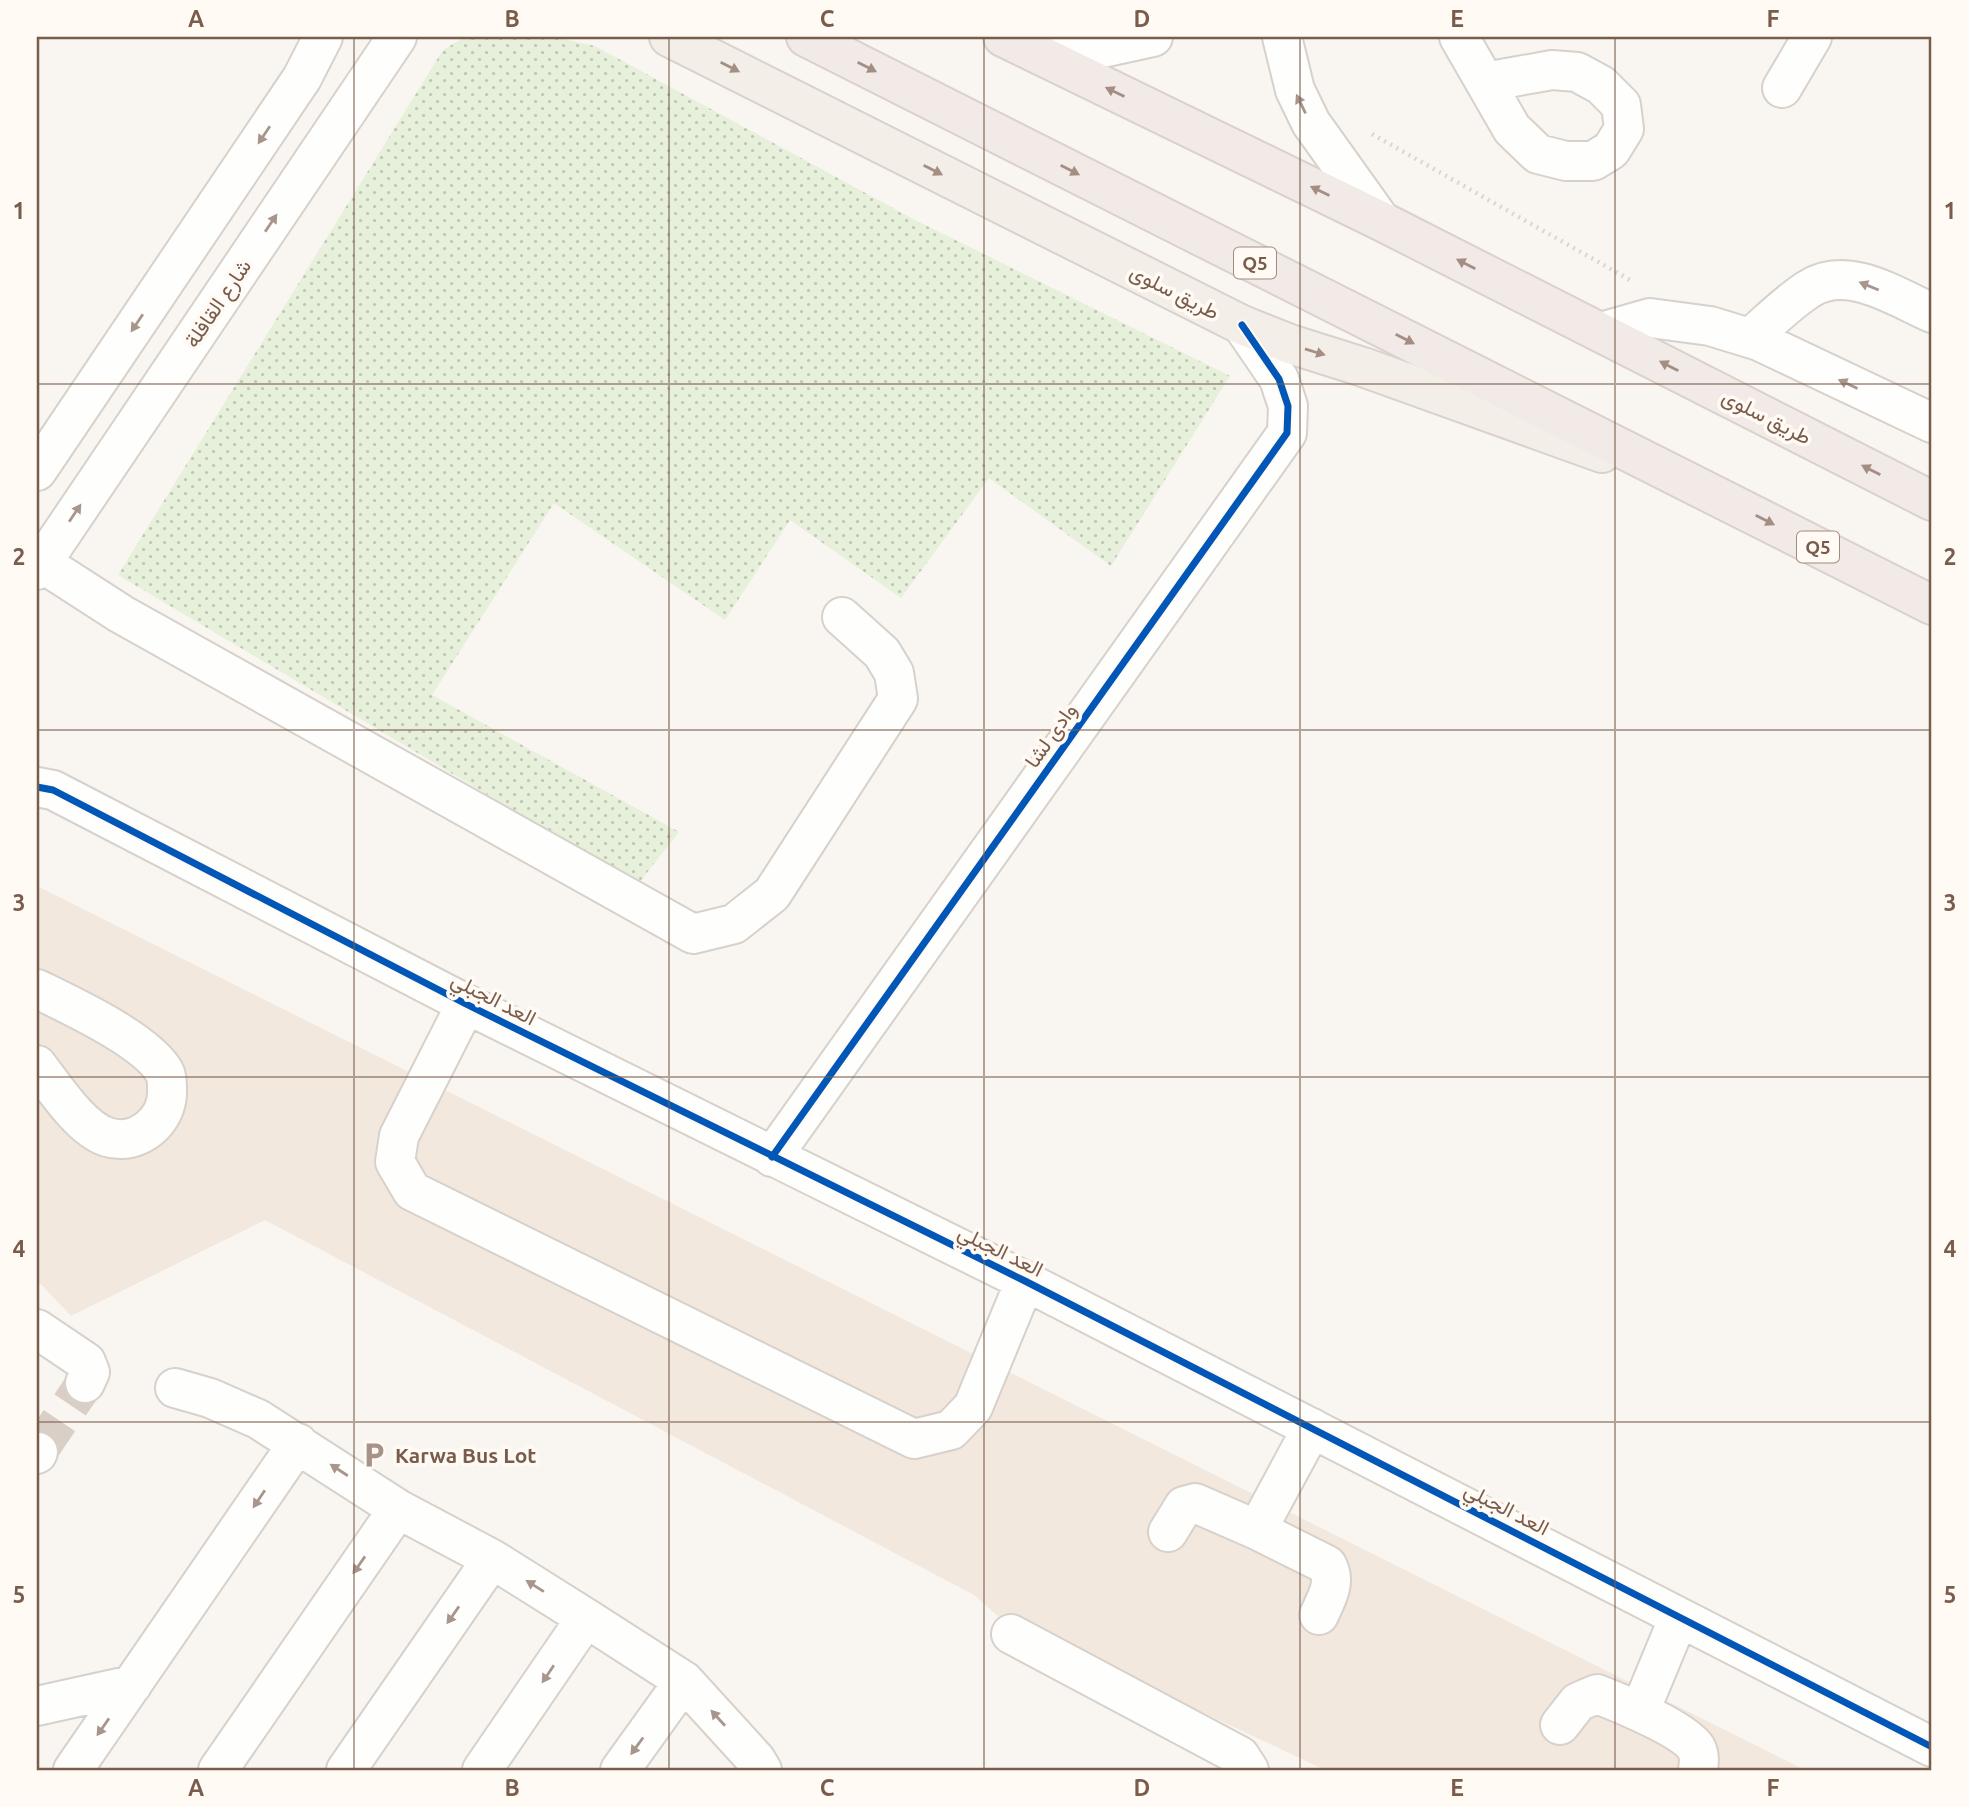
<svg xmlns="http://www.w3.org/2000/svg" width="1969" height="1807" font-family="Ubuntu,Vazirmatn,sans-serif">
<defs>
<pattern id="park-dots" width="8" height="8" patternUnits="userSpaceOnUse" patternTransform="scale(1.75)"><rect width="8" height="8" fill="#e7f0db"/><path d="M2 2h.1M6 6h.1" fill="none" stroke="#c0c6b4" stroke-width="1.8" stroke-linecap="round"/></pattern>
</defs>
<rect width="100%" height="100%" fill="#f9f5f0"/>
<!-- residential -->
<path fill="#f2e8de" d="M37 886 1805 1770H1325L998 1616 974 1595 265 1220 71 1316 37 1280Z"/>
<!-- park -->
<path fill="url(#park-dots)" d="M465 37H554L595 46 913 219 1230 376 1111 566 989 478 901 598 790 520 725 620 554 503 432 695 679 832 638 884 118 575 443 50Z"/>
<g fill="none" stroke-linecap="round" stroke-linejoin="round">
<!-- minor-tunnel -->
<path stroke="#d9cfc7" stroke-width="38" stroke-dasharray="38 19" stroke-linecap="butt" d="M38 1452 85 1383"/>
<!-- minor casing -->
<g stroke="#d7d1cb" stroke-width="42">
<path id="minor" d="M1282 37 1295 90 1311 123 1381 221
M1459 37 1512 129 1538 154 1566 161H1593L1611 150 1624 129 1621 105 1601 85 1577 72 1552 70 1485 82
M1034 52 1098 49 1153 37
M1782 88 1812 37
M1601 332 1650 318 1710 326 1759 341 1932 423
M1750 338C1769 322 1788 302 1809 289 1847 264 1896 297 1932 313
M37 471 302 78 323 37
M42 563 121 614 693 934 734 924 772 894 898 699 894 673 882 653 842 617
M37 570 397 37
M37 787 53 790 466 1004 1025 1281 1932 1747
M37 989C70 1005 148 1041 165 1073 167 1078 167 1084 167 1089 169 1119 139 1147 107 1137 81 1129 54 1087 37 1065
M466 1004 399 1136 395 1162 412 1191 914 1439 951 1430 973 1407 1025 1281
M772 1157 1287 433 1288 406 1279 379 1242 325
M37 1329 86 1362 90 1372 85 1383
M175 1388 210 1398 258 1419 398 1509 492 1559 586 1618 684 1681 756 1760 762 1770
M37 1454 38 1452
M1257 1530 1312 1428
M1168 1532 1184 1506 1195 1503 1257 1530 1327 1565C1337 1583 1326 1599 1319 1615
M1011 1634 1240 1756 1249 1770
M37 1706 132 1685
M1640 1711 1679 1617
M1560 1725 1578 1702 1597 1694C1620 1703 1684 1729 1696 1748 1700 1755 1699 1763 1698 1770
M73 1770 298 1443
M218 1770 398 1509
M346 1770 492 1559
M482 1770 586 1618
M620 1770 684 1681"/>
</g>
<!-- major casing -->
<g stroke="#dad1cc" stroke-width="42">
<path id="major" d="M669 37 1242 325 1290 344 1363 367 1602 453"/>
</g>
<!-- highway casing -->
<g stroke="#dad1cc" stroke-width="42">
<path id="highway" d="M806 37 1932 605
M1003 37 1381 221 1932 501"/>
</g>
<!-- path -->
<path stroke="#dcd5d0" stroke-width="4.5" stroke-dasharray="2 5" stroke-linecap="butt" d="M1372 134 1632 281"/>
<!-- minor -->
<use href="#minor" stroke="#fefefd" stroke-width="38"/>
<!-- major -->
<use href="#major" stroke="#f3eee8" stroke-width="38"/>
<!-- highway -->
<use href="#highway" stroke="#f2eae7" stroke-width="38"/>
<!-- cycleway casing -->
<g stroke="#fffaf3" stroke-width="11">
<path id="cycleway" d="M37 787 53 790 466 1004 1025 1281 1932 1747
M772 1157 1287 433 1288 406 1279 379 1242 325"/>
</g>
<!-- cycleway -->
<use href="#cycleway" stroke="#0057b8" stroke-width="7"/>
</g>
<!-- one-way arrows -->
<defs><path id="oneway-solid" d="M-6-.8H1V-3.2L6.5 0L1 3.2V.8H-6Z" transform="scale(1.75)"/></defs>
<g fill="#a48f83">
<use href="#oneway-solid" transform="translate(730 67) rotate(27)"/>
<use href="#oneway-solid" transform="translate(933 170) rotate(27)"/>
<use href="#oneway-solid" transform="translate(1315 352) rotate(17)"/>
</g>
<g fill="#a48e83">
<use href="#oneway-solid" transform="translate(867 67) rotate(27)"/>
<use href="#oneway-solid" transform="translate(1115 92) rotate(-154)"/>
<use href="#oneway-solid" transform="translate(1070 170) rotate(27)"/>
<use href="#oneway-solid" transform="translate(1320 191) rotate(-154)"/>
<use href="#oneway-solid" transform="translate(1466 264) rotate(-153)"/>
<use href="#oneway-solid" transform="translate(1405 339) rotate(27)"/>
<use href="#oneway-solid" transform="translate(1669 366) rotate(-153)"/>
<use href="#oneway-solid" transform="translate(1871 470) rotate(-153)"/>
<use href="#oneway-solid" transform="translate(1765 520) rotate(27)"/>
</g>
<g fill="#a8958b">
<use href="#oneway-solid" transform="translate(1301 104) rotate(-116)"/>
<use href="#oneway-solid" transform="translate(264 135) rotate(124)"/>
<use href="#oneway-solid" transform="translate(271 223) rotate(-56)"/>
<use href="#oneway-solid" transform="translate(1869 286) rotate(-158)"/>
<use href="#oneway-solid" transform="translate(137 323) rotate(124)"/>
<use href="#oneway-solid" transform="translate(1848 384) rotate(-155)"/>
<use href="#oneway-solid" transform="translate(75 513) rotate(-56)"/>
<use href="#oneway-solid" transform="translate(339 1470) rotate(-147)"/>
<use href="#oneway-solid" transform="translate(259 1499) rotate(124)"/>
<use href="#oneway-solid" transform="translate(359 1565) rotate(125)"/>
<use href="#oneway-solid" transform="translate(535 1586) rotate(-148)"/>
<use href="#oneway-solid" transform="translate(453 1615) rotate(125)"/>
<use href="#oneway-solid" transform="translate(548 1674) rotate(124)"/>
<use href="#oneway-solid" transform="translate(718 1718) rotate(-132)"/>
<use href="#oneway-solid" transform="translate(103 1727) rotate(125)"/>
<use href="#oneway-solid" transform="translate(637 1746) rotate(126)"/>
</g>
<!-- grid -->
<path fill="none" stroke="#7a5c4d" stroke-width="2" stroke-opacity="0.55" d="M354 37V1770M669 37V1770M984 37V1770M1300 37V1770M1615 37V1770M37 384H1932M37 730H1932M37 1077H1932M37 1422H1932"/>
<!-- icons -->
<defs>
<g id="parking-bare" transform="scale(2.1)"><path d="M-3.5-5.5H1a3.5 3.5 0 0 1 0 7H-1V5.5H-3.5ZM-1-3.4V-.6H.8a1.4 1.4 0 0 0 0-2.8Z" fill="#a69286" stroke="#fffaf3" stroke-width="2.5" paint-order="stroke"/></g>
</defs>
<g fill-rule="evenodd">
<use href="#parking-bare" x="374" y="1455"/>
</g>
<g text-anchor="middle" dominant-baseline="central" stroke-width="7" stroke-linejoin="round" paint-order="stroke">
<!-- shield labels -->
<g fill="#fffaf3" stroke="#a28b7f" stroke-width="2">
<rect x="1234" y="247.5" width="42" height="31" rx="5"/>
<rect x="1797" y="531.5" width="42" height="31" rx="5"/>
</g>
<g font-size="19" font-weight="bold" fill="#7a5c4d">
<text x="1255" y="263">Q5</text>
<text x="1818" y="547">Q5</text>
</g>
<!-- street labels -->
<g font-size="21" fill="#7a5c4d" stroke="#fffaf3">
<text transform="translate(1175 291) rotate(27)">طريق سلوى</text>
<text transform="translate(217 303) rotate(-56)">شارع القافلة</text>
<text transform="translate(1767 416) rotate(27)">طريق سلوى</text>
<text transform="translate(1050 735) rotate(-55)">وادى لشا</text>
<text transform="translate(494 998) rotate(27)">العد الجبلي</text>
<text transform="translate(1001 1250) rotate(26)">العد الجبلي</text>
<text transform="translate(1507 1508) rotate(27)">العد الجبلي</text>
</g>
<!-- poi labels -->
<g font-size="21" font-weight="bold" fill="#7a5c4d" stroke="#fffaf3" text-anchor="start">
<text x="395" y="1455">Karwa Bus Lot</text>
</g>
</g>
<!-- border -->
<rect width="1969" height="1807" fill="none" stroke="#fffaf3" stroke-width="77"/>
<rect x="38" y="38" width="1892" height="1731" fill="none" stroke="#7a5c4d" stroke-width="2.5"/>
<g font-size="23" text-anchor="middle" font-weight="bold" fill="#7a5c4d">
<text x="196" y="27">A</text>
<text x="512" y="27">B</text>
<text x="827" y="27">C</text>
<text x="1142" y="27">D</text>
<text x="1457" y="27">E</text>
<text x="1773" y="27">F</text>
<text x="19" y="219">1</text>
<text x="1950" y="219">1</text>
<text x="19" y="565">2</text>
<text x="1950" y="565">2</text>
<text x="19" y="911">3</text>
<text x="1950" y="911">3</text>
<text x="19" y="1257">4</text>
<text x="1950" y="1257">4</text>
<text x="19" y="1603">5</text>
<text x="1950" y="1603">5</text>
<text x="196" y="1796">A</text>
<text x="512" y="1796">B</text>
<text x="827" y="1796">C</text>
<text x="1142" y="1796">D</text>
<text x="1457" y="1796">E</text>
<text x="1773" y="1796">F</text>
</g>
</svg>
